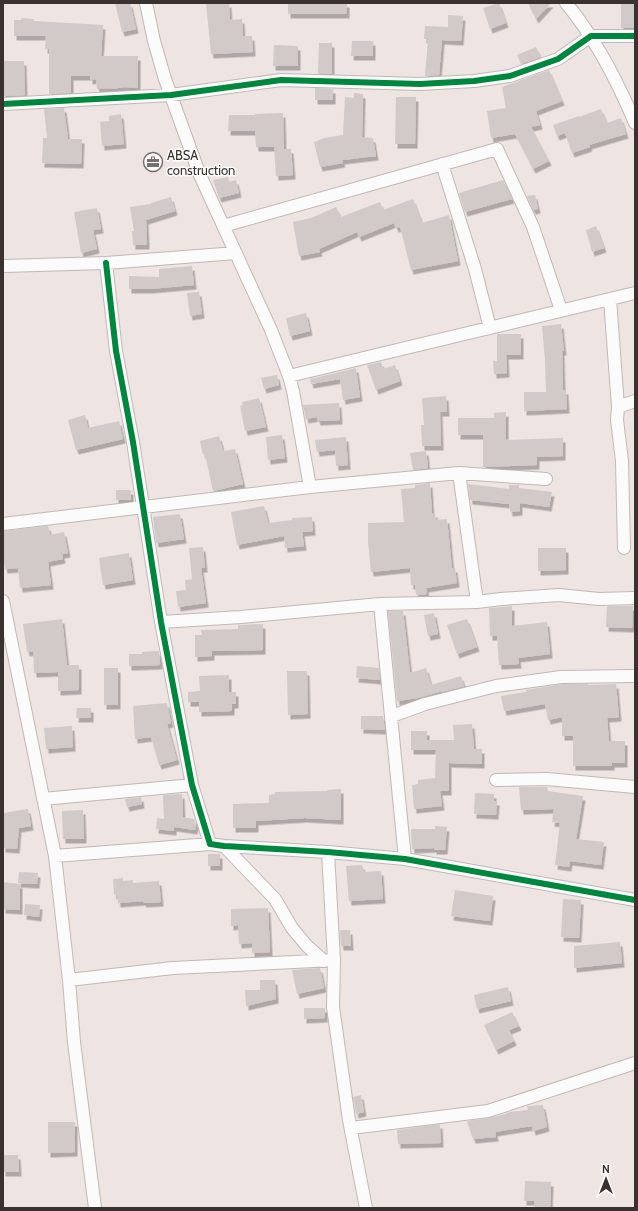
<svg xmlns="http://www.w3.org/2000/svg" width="638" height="1211" font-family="Cabin,sans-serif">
<defs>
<filter id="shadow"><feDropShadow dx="2.5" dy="4.5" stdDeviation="0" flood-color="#0004"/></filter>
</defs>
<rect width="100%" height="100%" fill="#eee4e2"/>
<!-- building -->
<path fill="#d1cac8" filter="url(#shadow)" d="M115 3H130L136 29 122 32Z
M206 3H229L230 20 242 19 243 36H252L253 52 211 54Z
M288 3H347V14H288Z
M499 3 506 23 490 29 483 8Z
M528 3H551L536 19Z
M621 4H635V28H621Z
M448 15 463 16 461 41 442 40 439 75 425 76 428 39H424L425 26 448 27Z
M21 18 34 19V21L103 25 101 56H138V88L125 87 111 89 112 88 97 89 96 79 90 80V76H71V93L49 94V49H45L46 36H14V20H21Z
M352 41H373V56H351Z
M319 43H332V74H318Z
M274 45 298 46V66H273Z
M536 47 541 57 521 64 517 55Z
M3 61H24L25 95 3 96Z
M549 70 562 101 536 111 540 125 531 127 549 161 533 169 515 134 491 138 487 111 506 108 502 87Z
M315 88 333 89V100H315Z
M354 93 363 94 362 137 373 138 376 156 342 160 343 163 320 167 314 142 324 138 343 135 345 97 354 98Z
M396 97H416L415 144H395Z
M64 108 68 139H82L81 164 42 163 43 138H47L44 109Z
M601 109 607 123 621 118 626 134 589 145 590 147 572 153 565 133 557 136 553 125 579 116V117Z
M283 113 284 149H291L293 175 276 176 274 147H256L255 131H228L229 115H255V114Z
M121 114 124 144 102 146 100 122 109 121V116Z
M228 177 229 182 236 180 239 193 219 198 213 180Z
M503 180 512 199 465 212 459 193Z
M535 195 538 209 533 210 527 196Z
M171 197 175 211 146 220 147 245H133L132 231H134L130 207 151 204V203Z
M413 199 422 223 449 215 458 261 411 270 400 227 396 228 394 223 359 237 357 232 319 249 320 252 299 256 293 222 311 218 336 207 341 217 380 202 383 210Z
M97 208 101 229 93 230 97 249 81 253 74 212Z
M596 226 604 248 592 252 586 230Z
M192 266 194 285 150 289H129V276L159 277V269Z
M199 292 202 314 190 316 187 293Z
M306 313 310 331 290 336 286 318Z
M561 324 564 351H562L563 390H566L567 409 524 411V392H546L545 360 542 326Z
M497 334H521V355H506L507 373 494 374 493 361H497Z
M381 362 383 369 395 365 400 381 376 390 367 365Z
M356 368 360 397 343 400 340 379 311 384 310 379Z
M277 375 279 385 264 389 261 378Z
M446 396 447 412H440L441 446H422L421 425H424L422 398Z
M259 398 266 427 245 431 240 406 243 405 242 402Z
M339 403 340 420 318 421 317 417 306 419 303 405Z
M506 412V440L563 438V456L537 457V465L483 467V435H458V418H494V413Z
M85 415 88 428 119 421 123 439 76 450 68 420Z
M282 435 285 458 268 460 266 437Z
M219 436 223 451 235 449 243 484 213 491 205 454 203 455 200 441Z
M346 437 348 465 336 466 335 450 317 452 315 440Z
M426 451 428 468 413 470 410 453Z
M430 483 432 514 435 513 436 520 447 519 452 568H455L457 583 426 588 427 594 416 595 415 585H411L410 568 371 572 368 542V523L404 522 401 489 415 488V485Z
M468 484 509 489V485H519V488L552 492 549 507 520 503V511L510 512 509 504 470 500Z
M116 490H131V500H116Z
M264 506 268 523 292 520V518L312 517 313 531 302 532 304 546 285 548 284 536 237 545 231 512Z
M180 514 184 539 156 543 153 517Z
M48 526 50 535 64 532 68 553 62 554 63 559 48 562 51 585 20 588 18 568 5 569 3 557V531Z
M203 547 205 568H201L206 603 178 607 176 591 186 590 185 580 192 579 189 548Z
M538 548H566V570L538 571Z
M129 553 133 580 103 585 99 558Z
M512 606V626L547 622 550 654 518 658 519 664 499 665 497 636H490L489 608Z
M607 606H633L632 628 606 627Z
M388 611H403L410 673 426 668 431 685 461 676 464 686 442 692V691L418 698 397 701Z
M434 613 438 634 428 636 424 615Z
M62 619 67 665H79V690L58 691V672L34 673 33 651 27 652 23 624Z
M467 619 477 647 457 654 447 625Z
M263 624V650L212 651V656L195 657V635H202L201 630 238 629V625Z
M159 651 160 665 129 666V654H142V652Z
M357 666 379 668 380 680 356 678Z
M104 668H118V705H104Z
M287 671H307L308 714 288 715Z
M229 675V692H236V704H232V711L199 712V702H188V692L200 691 199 676Z
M562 684H588V685L616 684 619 717 607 718 609 741H625V763H612V766H573V736H562V717L548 720 545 704 504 711 501 696 526 692V690Z
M167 703 171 723 167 724 177 760 159 765 151 737 135 739 133 706Z
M77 708H91V718H76Z
M361 716H383L385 730 361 729Z
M472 724 474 749H482V764L449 763V791H440L442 806 414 809 412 785 418 784V780L435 778 436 750H411V731H427V740H454L453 725Z
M72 726 73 747 46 749 44 728Z
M519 787H547L548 791 583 796 576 839 604 842 601 865 570 861 569 867 555 865 560 823 552 822 554 809 521 810Z
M341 789V820L305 818 256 821V828H233V804L269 803V795L275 794V792L327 791V790Z
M475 793 494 794V801H497L496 815 474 814Z
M182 794 183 817 194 819 196 824 195 830 174 827V831L156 829 157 818 164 819 163 795Z
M141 797 142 804 127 807 125 799Z
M28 809 31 826 19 828 17 849 3 848V813Z
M83 810 84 839H63L62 811Z
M435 826 447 827 445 850H434V848L412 849 411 829H435Z
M208 854H220V866H208Z
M362 865 364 872 381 871 383 899 349 901 346 866Z
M19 872 38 873 37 884 18 883Z
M123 878V881L133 880V883L159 881 161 902 144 903 143 901 118 903 117 894 114 895 113 879Z
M3 882 20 884V910L3 909Z
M455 890 493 896 490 921 451 916Z
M563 899 581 900 579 938 561 937Z
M25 904 40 905 39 917 24 915Z
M268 908 270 952 252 953V943L239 944 238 925 231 926V909Z
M340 930H350L351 946H341Z
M620 942 622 963 574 968V946Z
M320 968 324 988 297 994 292 970Z
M260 980H275L276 999 246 1006 245 990H260Z
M508 987 511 1001 477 1009 474 995Z
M304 1008H325V1018L304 1019Z
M512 1012 519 1026 509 1030 514 1041 496 1050 484 1025Z
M361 1095 364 1112 356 1114 353 1097Z
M543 1105 547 1127 533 1131 532 1126 495 1132 496 1137 473 1139 467 1121 490 1118 505 1114 510 1112 528 1110 527 1106Z
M48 1122H75V1152L48 1153Z
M440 1124 441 1143 398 1144 397 1130Z
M3 1155H18L19 1172H3Z
M525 1181 551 1182 550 1208H534V1201H524Z"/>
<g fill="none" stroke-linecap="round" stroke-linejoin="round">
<!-- minor casing -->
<g stroke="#c0b8b7" stroke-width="14">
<path id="minor" d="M146 3 154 41 165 79 199 173 271 330 289 376 293 391 310 487
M566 3C596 39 617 80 635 123
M3 104 171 95 281 80 420 84 474 81 510 76 558 59 591 36H635
M442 164 475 269 490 328
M223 226 497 149 533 227 561 310
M106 263 116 351 133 442 161 622 192 785 210 844 224 846 328 852 405 859 635 900
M3 266 106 263 236 253
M610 299 618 407
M289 376 635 293
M459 473 477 602
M3 524 310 487 459 473 546 479
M624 548 622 461 617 420 618 407 635 401
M3 601 55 856 69 980 74 1042 95 1208
M380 604 405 859
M161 622 241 617 380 604 477 602 501 599 559 595 599 599 635 598
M392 716 425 704 496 686 561 677 635 676
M496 780 547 779 635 787
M43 799 192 785
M224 846 275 899 292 928 307 946 324 961
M328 852 334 960 333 1007 349 1120 366 1208
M55 856 210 844
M69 980 173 968 334 960
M351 1128 488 1111 635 1063"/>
</g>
<!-- minor -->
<use href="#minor" stroke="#fcfbfb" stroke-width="12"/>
<!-- cycleway casing -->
<g stroke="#fff" stroke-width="8">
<path id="cycleway" d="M3 104 171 95 281 80 420 84 474 81 510 76 558 59 591 36H635
M106 263 116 351 133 442 161 622 192 785 210 844 224 846 328 852 405 859 635 900"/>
</g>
<!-- cycleway -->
<use href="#cycleway" stroke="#00873e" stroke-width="6"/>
</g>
<!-- icons -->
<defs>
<g id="office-ring" transform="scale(1)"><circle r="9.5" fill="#fff" stroke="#78706f" stroke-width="1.5"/><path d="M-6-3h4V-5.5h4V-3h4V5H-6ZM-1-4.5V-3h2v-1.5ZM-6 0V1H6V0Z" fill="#78706f"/></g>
</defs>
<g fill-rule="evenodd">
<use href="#office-ring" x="153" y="162"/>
</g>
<g text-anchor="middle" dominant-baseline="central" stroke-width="3" stroke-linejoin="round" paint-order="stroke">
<!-- poi labels -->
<g font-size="13" fill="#393231" stroke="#fff" text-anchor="start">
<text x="167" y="155">ABSA<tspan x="167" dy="15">construction</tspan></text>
</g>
</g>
<!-- border -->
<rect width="638" height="1211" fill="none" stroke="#393231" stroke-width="8"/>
<!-- north arrow -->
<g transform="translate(606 1179)" stroke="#ffffff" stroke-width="3" paint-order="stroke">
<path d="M0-3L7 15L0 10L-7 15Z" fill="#393231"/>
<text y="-6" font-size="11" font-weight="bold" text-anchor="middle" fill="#393231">N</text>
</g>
</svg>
